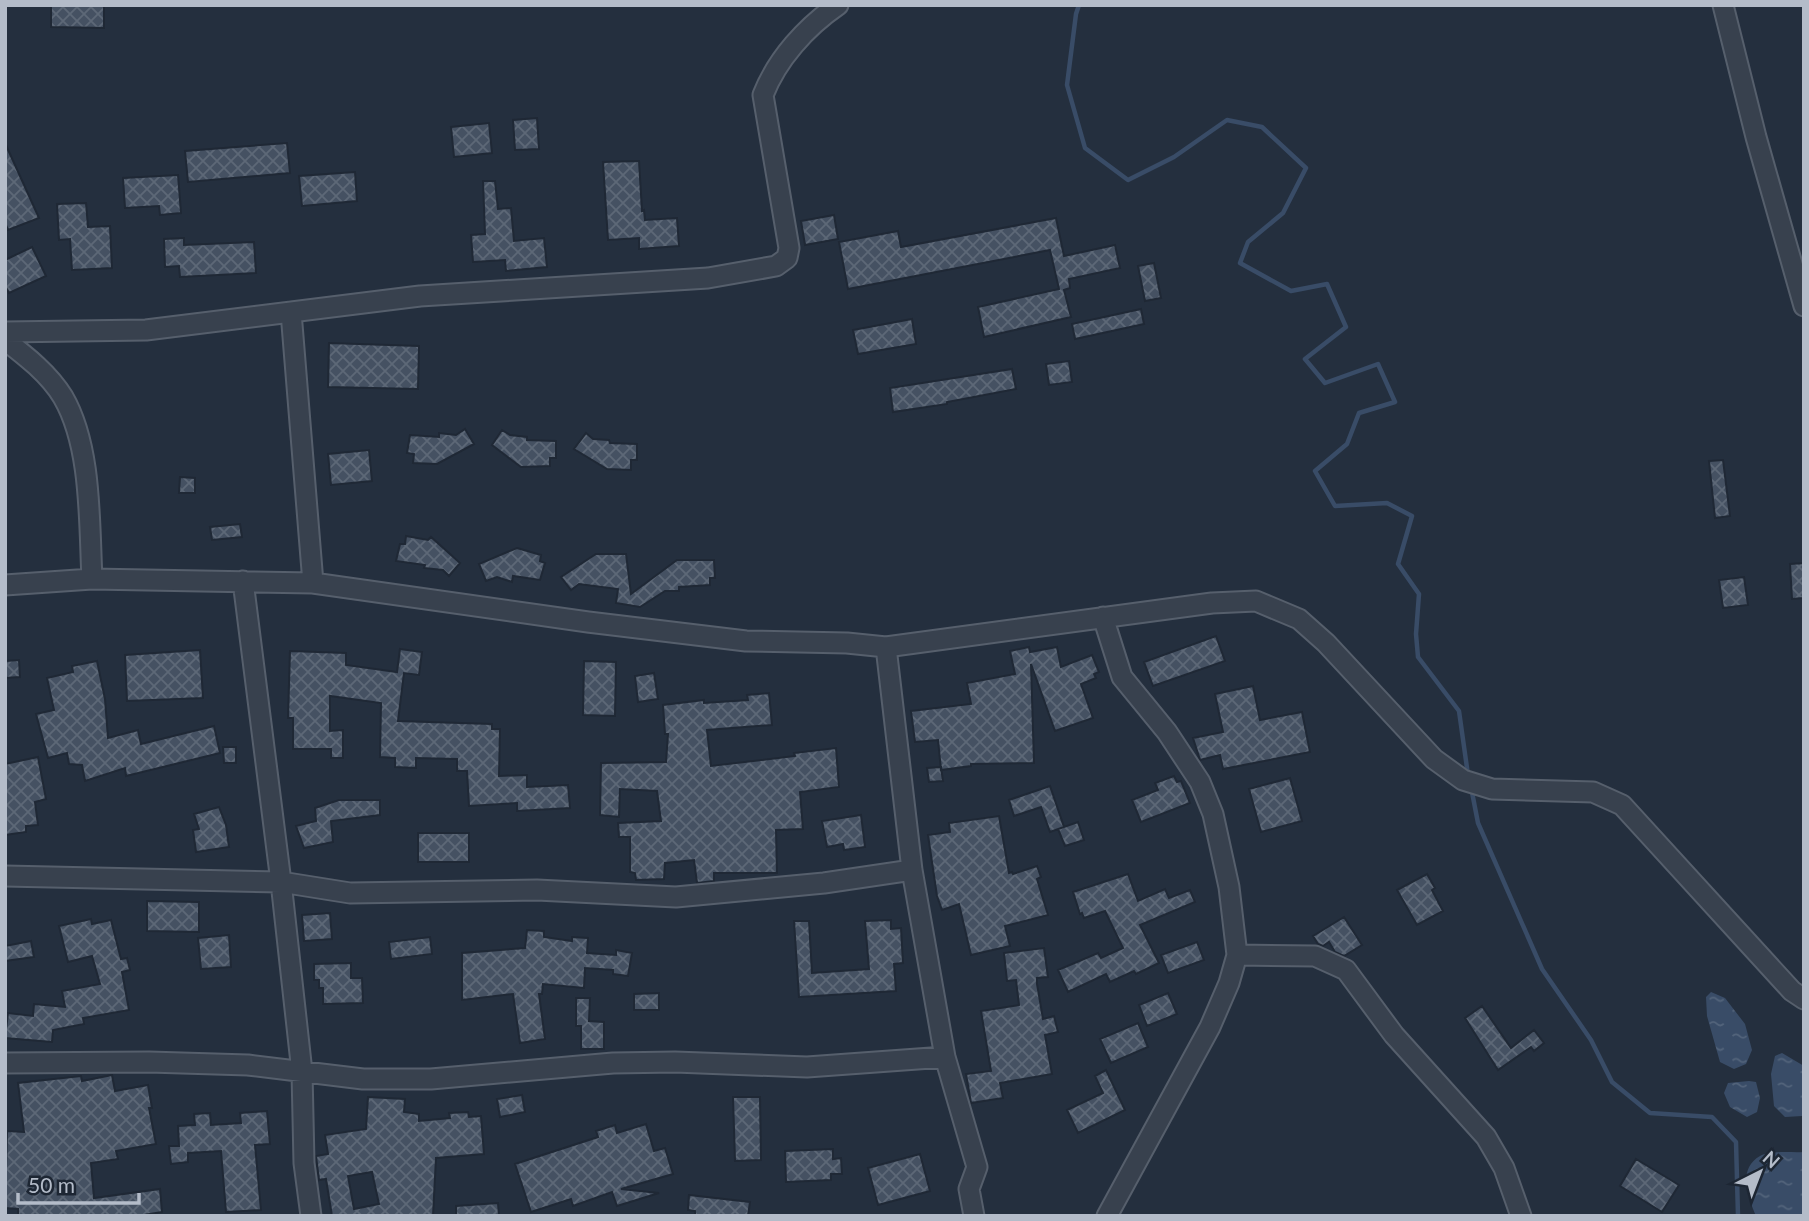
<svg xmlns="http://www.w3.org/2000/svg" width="1809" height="1221" font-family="Lato,sans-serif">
<defs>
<pattern id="water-ripples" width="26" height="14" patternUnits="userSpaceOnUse" patternTransform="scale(1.75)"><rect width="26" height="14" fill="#394c67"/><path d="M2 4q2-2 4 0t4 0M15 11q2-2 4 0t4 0" fill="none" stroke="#53647b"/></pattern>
<pattern id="building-cross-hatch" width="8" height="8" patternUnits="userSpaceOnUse" patternTransform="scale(1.75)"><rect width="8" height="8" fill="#455162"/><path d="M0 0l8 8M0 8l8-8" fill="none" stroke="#5d6877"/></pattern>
</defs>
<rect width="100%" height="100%" fill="#242f3e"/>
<!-- water -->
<path fill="url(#water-ripples)" d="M1711 992 1725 998 1745 1024 1752 1050 1746 1064 1734 1069 1720 1062 1707 1016 1706 997Z
M1782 1053 1804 1066 1802 1116 1785 1117 1774 1106 1771 1074 1775 1056Z
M1749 1081 1756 1082 1760 1098 1757 1112 1747 1117 1730 1107 1724 1093 1728 1083Z
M1804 1152V1216H1756C1748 1197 1737 1169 1760 1156 1770 1150 1792 1153 1804 1152Z"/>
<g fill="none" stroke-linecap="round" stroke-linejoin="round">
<!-- stream -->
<path stroke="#394c67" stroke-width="4.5" d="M1079 5 1076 14 1067 85 1085 148 1128 180 1174 157 1227 120 1262 127 1306 168 1283 213 1248 242 1240 263 1291 291 1327 284 1346 327 1305 359 1325 383 1378 364 1395 402 1359 413 1347 444 1315 471 1335 506 1387 503 1412 516 1398 564 1419 594 1416 634 1418 657 1459 711 1468 775
M1471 787 1478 823 1542 969 1591 1040 1612 1082 1650 1113 1712 1117 1736 1142 1738 1216"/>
</g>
<!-- building -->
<path fill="url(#building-cross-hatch)" stroke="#1f2835" stroke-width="2" fill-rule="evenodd" d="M51 5H104V28L51 27Z
M537 118 539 149 515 150 513 120Z
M489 123 492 153 454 157 451 127Z
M5 143 39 218 8 230 5 223Z
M287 143 290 173 188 182 185 151Z
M639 161 642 211 644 210 645 220 677 218 679 246 639 249V238L608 240 603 162Z
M355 172 357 201 302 206 299 176Z
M178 175 181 213 160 215 159 206 125 208 123 178Z
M483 181H495L498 209 511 208 514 241 544 238 547 267 506 271 505 260 473 262 471 235 485 234Z
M86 203 88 227 110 226 112 268 72 270 70 239 59 240 57 204Z
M834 215 838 239 805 245 801 221Z
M1056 218 1064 256 1115 245 1120 268 1069 279 1070 288 1064 290 1071 317 984 337 978 307 1059 289 1050 250 848 289 839 242 898 231 901 247Z
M184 238V245L254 242 256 273 180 277 179 266 165 267 164 239Z
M32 247 46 276 9 293 5 286V260Z
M1154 263 1161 298 1145 301 1138 266Z
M1141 309 1144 324 1075 339 1072 324Z
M912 319 916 344 858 354 853 330Z
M329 343 419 346 418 389 328 387Z
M1069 361 1072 382 1049 385 1046 364Z
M1012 369 1016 389 947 402V404L893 412 890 388Z
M465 429 474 444 437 464 413 463 414 454 407 453 410 435 439 437V433L456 435Z
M502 430 510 435 527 437V440L556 441V458H550V466L521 467 492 445Z
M586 433 593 439 609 440 610 443 637 444V460H631V470L607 469 574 449Z
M369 450 372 481 331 485 328 454Z
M1723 460 1730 516 1715 518 1709 461Z
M180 477 195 478V493H179Z
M240 524 242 537 212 540 210 527Z
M406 536 428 540 431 537 460 563 449 576 443 570 424 568 425 565 396 561 400 544H405Z
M517 548 541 555 540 561 545 563 540 580 513 576 512 582 497 577 486 581 479 564Z
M596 554H626L631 594 677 560H714L715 578H710V585L679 587V591H665L640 607 616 603 618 589 579 584 571 590 561 577Z
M1804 563V598L1792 599 1790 564Z
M1744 577 1748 605 1723 608 1719 580Z
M1216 636 1225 661 1153 686 1144 662Z
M1029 647 1030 652 1057 647 1061 667 1092 655 1099 672 1094 674 1096 678 1081 684 1093 718 1055 731 1031 664 1034 763 971 764V766L941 770 938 740 915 742 911 711 971 704 967 683 1015 674 1010 651Z
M400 649 422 652 419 675 404 673 398 721 492 724V729H500L499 776 527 775V787L568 785 570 808 517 811V803L469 806 467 771H457V759L416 758V768L395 767V758L380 757 381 703 330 696V731L343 730V758H331V749H293V718H288L290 651 346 653V665L397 672Z
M200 650 203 698 127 701 125 655Z
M19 660 20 677 5 678V661Z
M97 661 105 699 108 738 138 730 141 744 214 726 220 753 126 776 125 768 85 781 82 765 69 764 67 753 48 758 36 714 54 710 47 678 73 672 72 666Z
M584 661 616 662 615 716 583 715Z
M654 673 658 699 638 702 635 676Z
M1253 686 1260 720 1302 712 1310 752 1223 769 1220 755 1200 760 1193 738 1223 732 1215 694Z
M769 693 772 725 707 730 711 766 795 756 794 753 836 748 839 787 800 792 803 829 776 830 777 873H714V881L697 883 694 860 665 863 664 879 636 880 635 873 630 872V837H619L618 823 661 821 657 791 620 789 619 817 600 815 601 763 666 762 668 734H665L663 705 704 700V703L748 700 747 695Z
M223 747H236V763H224Z
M38 757 46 799 35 802 38 825 26 826V832L5 835V764Z
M941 767 943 781 929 782 927 768Z
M1174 776 1177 782 1181 781 1190 803 1141 822 1132 800 1158 790 1155 783Z
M1290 778 1302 821 1261 832 1249 789Z
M1050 786 1064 827 1050 832 1041 807 1014 816 1009 800Z
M339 800H380V815L331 821 333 842 304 848 296 826 316 821 315 808Z
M219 807 226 825 229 847 196 852 193 830 199 829 194 814Z
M861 815 865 847 844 850 843 844 827 847 822 821Z
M999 816 1009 873 1012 872 1013 874 1037 866 1041 877 1037 879 1048 915 1005 926 1010 946 971 955 959 904 942 910 937 896 928 835 950 832 949 823Z
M1078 822 1084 840 1065 846 1058 829Z
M418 833H469V862H418Z
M1128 874 1138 901 1165 889 1169 898 1190 890 1195 902 1140 925 1159 963 1136 974 1134 971 1110 982 1106 974 1068 992 1058 970 1098 953 1101 958 1123 948 1105 911 1084 918 1082 913 1080 914 1073 892Z
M1427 874 1435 888 1432 890 1443 911 1417 925 1397 890Z
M147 901 199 902V932L147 931Z
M330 913 332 939 304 941 302 915Z
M1344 917 1362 945 1344 956 1335 952 1329 942 1323 946 1318 944 1313 936Z
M91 919 92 924 111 920 121 959 127 958 130 970 122 972 129 1010 83 1018 84 1024 53 1030 52 1042 5 1038 8 1013 33 1016 34 1004 65 1007 62 991 100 984 92 956 68 962 59 926Z
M891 920V929L901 928 903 963 894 964 896 991 799 997 794 921H809L812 973 869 969 865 921Z
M527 930 544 931V937L572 941V937L588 938 587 953 616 955V950L632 953 628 976 613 974V970L585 968 584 988 543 984 542 994H539L545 1039 520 1043 513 994 462 1000V953L525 948Z
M229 935 231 967 201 969 198 938Z
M430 937 432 954 391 959 389 942Z
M31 941 34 957 5 961V946Z
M1197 942 1204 960 1168 973 1161 955Z
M1044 948 1048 977 1037 978V984L1043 1019 1054 1016 1058 1032 1045 1035 1052 1074 1000 1083 1003 1098 971 1103 966 1074 991 1071 981 1011 1019 1005 1016 980 1007 981 1004 953Z
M351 963V978H362L363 1003 323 1004V988H319V980H314V964Z
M659 993V1010H634V994Z
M1168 993 1177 1014 1147 1026 1139 1005Z
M576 998H590L589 1021 604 1022V1049H581V1026H576Z
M1482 1006 1511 1048 1534 1030 1544 1043 1534 1051 1531 1047 1498 1070 1465 1018Z
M1138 1023 1148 1047 1111 1063 1100 1039Z
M1106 1070 1125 1110 1078 1133 1067 1110 1103 1093 1095 1076Z
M112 1075 115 1091 148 1085 152 1108H149L156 1144 116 1151 118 1159 91 1163 94 1198 160 1189 162 1212 138 1216H18V1209L5 1208 7 1131 24 1132 18 1083 81 1076 82 1081Z
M522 1095 525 1112 500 1117 497 1099Z
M368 1097 405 1099 404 1112 419 1114V1121L450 1118 449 1113 468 1112 469 1117 481 1116 484 1154 436 1158 433 1216H332L326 1179 319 1180 316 1156 328 1154 325 1135 366 1129ZM372 1172 379 1204 354 1209 348 1176Z
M733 1097H760L761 1160 735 1161Z
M267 1111 270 1144 255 1145 261 1210 226 1212 221 1151 188 1153V1162L171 1164 169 1146H179L178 1126 195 1125 194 1114 210 1113 211 1125 241 1123 240 1113Z
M646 1124 654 1151 665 1148 673 1174 621 1189 659 1193 617 1206 612 1192 573 1206 571 1199 531 1212 515 1164 598 1137 596 1131 615 1125 617 1133Z
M833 1149V1159L841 1158 842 1174H831V1180L786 1182 785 1151Z
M920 1154 930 1191 878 1205 868 1168Z
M1636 1159 1679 1185 1662 1212 1620 1186Z
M689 1195 750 1202 748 1216H695V1211L688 1210Z
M498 1203 499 1216H456V1206Z"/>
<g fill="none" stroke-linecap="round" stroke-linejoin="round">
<!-- minor casing -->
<g stroke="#565f6c" stroke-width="23">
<path id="minor" d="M1723 5 1756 137 1804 306
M291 312 313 583
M5 332 146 330 420 296 708 278 776 266 787 258 789 248 763 95C777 59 806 27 838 5
M5 340C26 356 49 374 63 397 92 447 89 522 92 579
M243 581 281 882 302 1072 304 1163 311 1216
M5 585 92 579 313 583 588 622 746 641 847 643 886 647 1212 603 1256 601 1299 619 1326 643 1434 759 1463 780 1492 789 1593 792 1622 805 1792 991 1804 999
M1103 617 1122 677 1167 732 1200 782 1213 814 1229 887 1237 955 1229 983 1210 1027 1107 1216
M886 647 912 870 945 1057 977 1167 969 1189 974 1216
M5 876 281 882 350 893 537 890 676 897 824 883 912 870
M1237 955 1315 956 1346 970 1394 1035 1486 1137 1504 1168 1521 1216
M5 1063 149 1062 248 1065 363 1079H431L613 1063 675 1062 807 1067 945 1057"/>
</g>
<!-- minor -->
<use href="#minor" stroke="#38414e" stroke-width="19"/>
</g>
<!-- border -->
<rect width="1809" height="1221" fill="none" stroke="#b4bcc9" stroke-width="14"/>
<!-- north arrow -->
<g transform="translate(1760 1172) rotate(42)" stroke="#1d2633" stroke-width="5" paint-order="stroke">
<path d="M0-5L12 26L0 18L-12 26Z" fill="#b4bcc9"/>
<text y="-10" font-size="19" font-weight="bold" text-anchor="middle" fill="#b4bcc9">N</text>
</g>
<!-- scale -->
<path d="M18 1193v10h121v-10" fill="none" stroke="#b4bcc9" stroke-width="3.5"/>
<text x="28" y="1193" font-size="21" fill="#b4bcc9" stroke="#1d2633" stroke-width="5" paint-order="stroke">50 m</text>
</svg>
